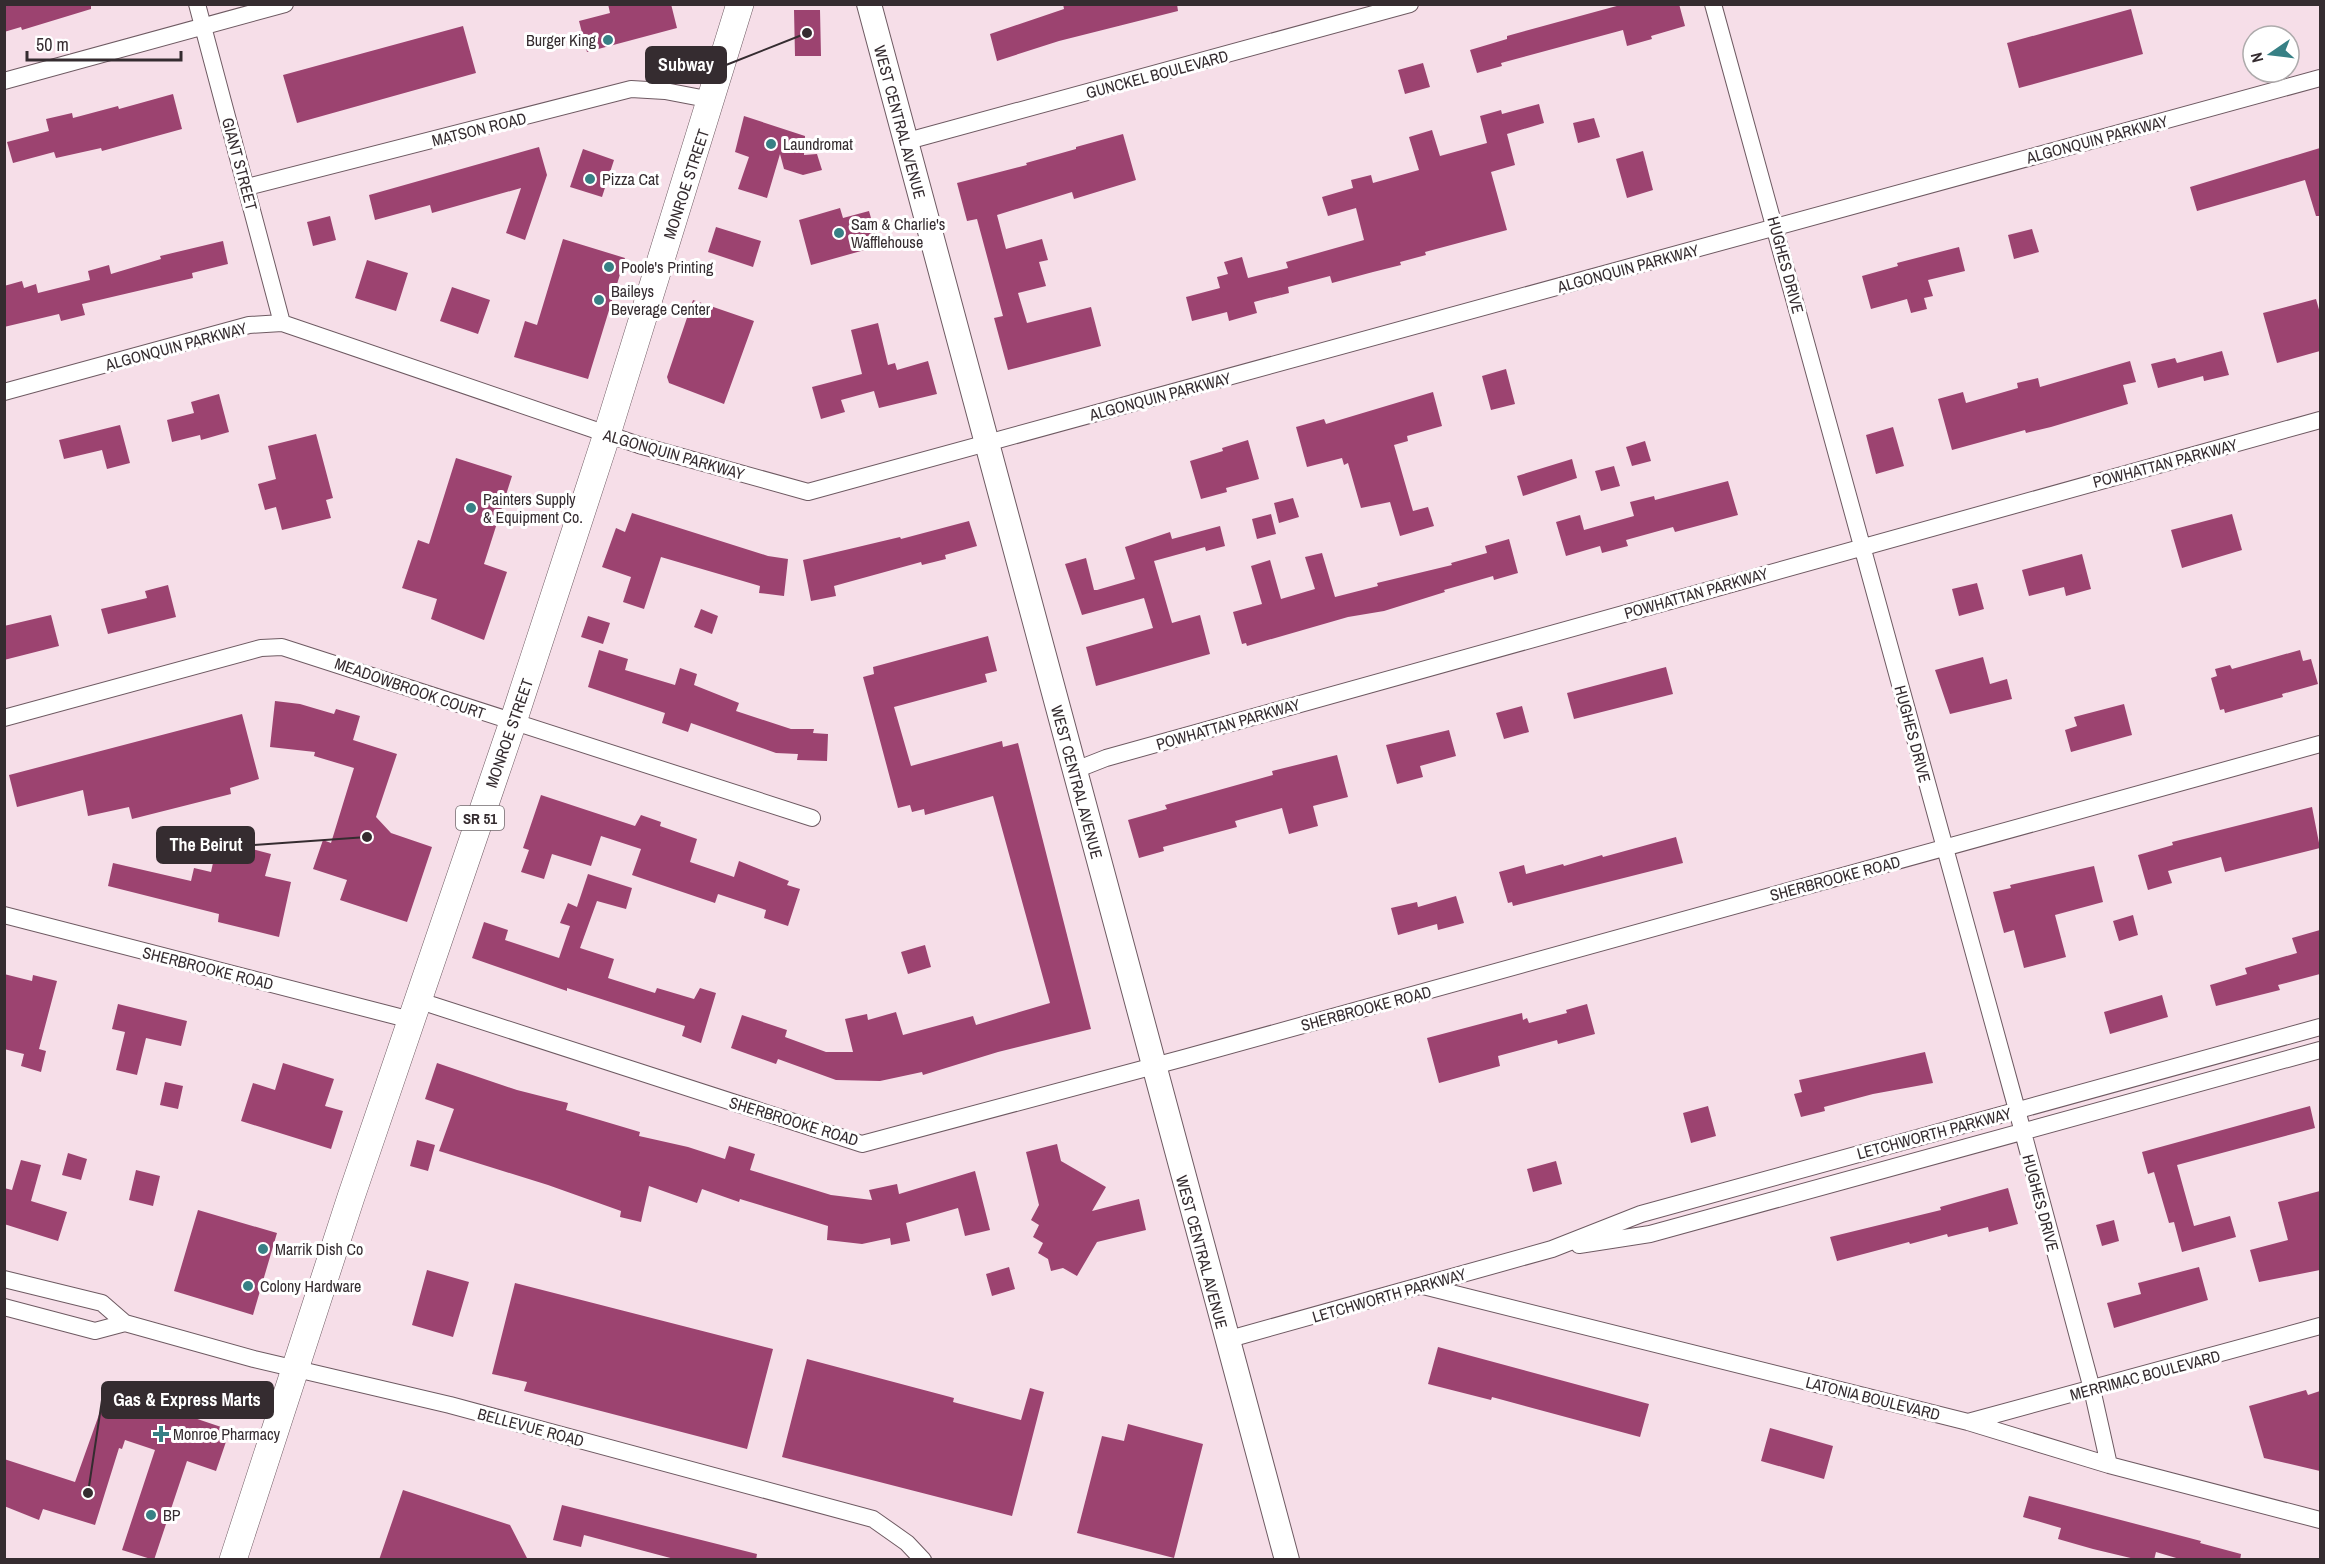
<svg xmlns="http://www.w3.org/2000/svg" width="2325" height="1564" font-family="'Archivo Narrow',sans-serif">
<rect width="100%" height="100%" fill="#f6dee8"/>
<!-- building -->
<path fill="#9c4370" d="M4 4H91V9L22 30 21 27 4 32Z
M608 4H671L677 28 587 52 579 21 610 13Z
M1063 4H1177L1178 11 1059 41 997 61 990 34 1064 9Z
M1624 4H1679L1685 26 1651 36 1652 39 1627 46 1623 30 1501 63 1502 66 1477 73 1470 50 1507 39V36Z
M2131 9 2143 54 2019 88 2007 43Z
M794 10H820L821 56H795Z
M463 26 476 73 297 123 283 75Z
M1423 63 1430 87 1405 94 1398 70Z
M173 94 182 129 102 151 101 148 56 158 54 152 13 163 7 142 49 131 46 119 72 113 73 118 118 106 119 109Z
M1539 104 1544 123 1507 134 1515 165 1491 172 1507 230 1425 252 1426 255 1400 262 1401 265 1373 272 1332 283 1330 276 1288 287 1289 293 1254 302 1257 313 1229 321 1227 312 1192 321 1186 297 1220 288 1217 277 1228 274 1224 262 1242 257 1248 278 1288 268 1286 262 1364 240 1356 208 1328 216 1322 197 1353 188 1351 180 1371 175 1373 183 1419 170 1409 137 1432 130 1440 156 1487 143 1480 116 1501 110 1502 114Z
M744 116 805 136 804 155 817 154 822 170 803 175 784 169 780 154 767 198 738 189 749 157 735 152Z
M1594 118 1600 137 1578 143 1573 123Z
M1123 134 1136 180 1074 199 1072 192 997 215 1006 249 1042 239 1048 260 1039 262 1046 286 1018 293 1027 323 1091 307 1101 346 1008 370 994 318 1003 316 977 219 967 221 957 183 1027 165 1026 163 1076 149V147Z
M539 147 547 175 525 240 506 233 521 188 432 213 430 205 375 220 369 195Z
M2320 148V216H2316L2305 180 2197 211 2190 187Z
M583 149 614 160 602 197 570 187Z
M1643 151 1653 190 1627 198 1616 159Z
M840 208 843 218 869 211 879 246 811 265 799 220Z
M330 216 336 240 313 246 307 222Z
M716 227 761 241 753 267 708 252Z
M2032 229 2039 252 2014 259 2008 235Z
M563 239 625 258 588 379 514 357 525 321 537 325Z
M223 241 228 264 192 273 193 278 82 304 85 315 61 321 59 314 4 327V286L22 281 24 288 36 284 38 293 90 280 88 271 109 265 111 274 161 259 160 256Z
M1959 247 1965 271 1928 280 1933 296 1924 298 1927 309 1911 313 1907 299 1871 309 1862 276 1898 266 1897 263Z
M367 260 408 273 396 311 355 298Z
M452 287 490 300 478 334 440 321Z
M2316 299 2320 313V351L2277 363 2263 313Z
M693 300 754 321 724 404 669 383 667 377Z
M878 323 888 365 895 363 897 370 928 361 937 394 879 408 874 391 841 400 845 412 821 419 812 387 862 374 851 330Z
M2222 351 2229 375 2204 381 2203 376 2158 388 2151 364 2175 358 2177 363Z
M2130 361 2136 382 2123 385 2128 404 2051 427 2026 433 2025 430 1952 450 1938 399 1963 392 1966 403 2018 388 2017 383 2038 378 2040 387Z
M1506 369 1515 404 1491 410 1482 376Z
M1433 392 1442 426 1407 436 1408 441 1394 445 1413 511 1428 507 1434 526 1400 536 1390 502 1361 508 1348 463 1344 465 1342 458 1307 467 1296 427 1324 419 1326 424Z
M219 394 229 432 201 440 200 435 172 442 167 420 194 413 191 402Z
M120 425 130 463 107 469 102 450 64 459 59 440Z
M1893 427 1904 466 1876 474 1866 435Z
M316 434 333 498 326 500 331 518 282 530 276 507 265 510 258 484 276 479 268 446Z
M1248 440 1259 479 1226 488 1227 492 1201 499 1190 461 1223 451 1222 448Z
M1645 441 1651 461 1632 466 1626 447Z
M456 458 512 476 484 564 507 572 484 640 431 619 437 599 402 588 418 540 429 544Z
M1572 459 1577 478 1523 496 1517 476Z
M1614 466 1620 486 1601 491 1595 471Z
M1728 481 1738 515 1675 532 1673 527 1626 540 1628 546 1602 553 1600 546 1566 556 1556 522 1580 515 1584 530 1634 516 1630 502 1654 496 1655 500Z
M1293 498 1299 517 1279 523 1274 503Z
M632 513 768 556 788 559 784 596 759 593 760 586 661 557 644 609 623 602 631 577 602 567 616 528 625 532Z
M1271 514 1276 534 1257 539 1252 519Z
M2232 514 2242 550 2182 568 2171 530Z
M969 521 977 546 945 555 946 559 922 565 921 562 834 586 836 596 811 601 803 560 900 537 901 539Z
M1220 526 1225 546 1206 551 1205 547 1154 561 1172 623 1200 615 1210 654 1096 686 1086 647 1153 628 1144 598 1082 615 1065 564 1086 558 1094 590H1097L1135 579 1125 547 1170 532 1172 539Z
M1509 539 1518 573 1494 580 1493 576 1444 590 1445 592 1384 611 1348 617 1247 646 1246 643 1242 644 1233 612 1262 604 1251 566 1270 560 1281 599 1315 589 1305 557 1322 553 1335 597 1378 586 1377 583 1452 565 1451 563 1487 553 1485 546Z
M2082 554 2091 589 2066 596 2064 587 2029 596 2022 570Z
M1977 583 1984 609 1959 616 1952 589Z
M168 585 176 617 108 634 101 609 147 598 145 591Z
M701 609 718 616 712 634 694 627Z
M51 615 59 646 4 660V626Z
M588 616 610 623 603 644 581 637Z
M988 636 997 671 985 674 987 682 894 707 911 766 1002 741 1003 747 1018 743 1091 1029 998 1052 923 1075 922 1072 880 1081 836 1080 778 1059 776 1064 731 1048 742 1015 787 1030 785 1037 826 1052H853L845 1019 867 1014 868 1020 896 1012 903 1035 973 1016 976 1025 1050 1003 993 796 925 815 924 809 912 812 910 805 898 808 863 677 874 674 873 667Z
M599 650 628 659 625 670 675 685 680 668 697 674 694 685 739 703 736 711 791 729H814L813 733 828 734 827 761 797 760 798 754 776 753 691 723 688 732 662 723 665 713 588 687Z
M2300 650 2303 661 2311 659 2318 684 2282 694 2283 697 2225 713 2224 709 2220 710 2211 678 2217 676 2215 669 2230 665 2232 669Z
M1983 657 1990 684 2007 679 2012 699 1950 714 1935 670Z
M1666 667 1673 694 1574 719 1567 693Z
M275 701 300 704 334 714 336 709 360 716 353 740 397 754 376 817 391 833 432 847 407 922 340 900 347 880 313 869 323 840 331 843 354 768 314 756 315 752 270 747Z
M2124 704 2132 735 2071 752 2065 730 2077 726 2074 717Z
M1522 706 1529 732 1504 739 1496 713Z
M242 714 259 779 230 788 231 794 132 819 129 807 88 816 83 790 17 807 9 775Z
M1449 730 1456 756 1420 766 1423 777 1397 784 1386 745Z
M1337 755 1348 797 1313 806 1318 826 1289 834 1282 808 1235 821 1237 827 1163 847 1164 851 1139 858 1128 820 1167 809 1165 805 1273 775 1272 771Z
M541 795 635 826 641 815 661 822 660 826 697 839 690 862 734 877 739 861 789 881 787 885 800 889 788 926 764 918 766 910 718 894 715 903 632 875 641 849 601 836 591 866 552 854 544 879 521 872 529 850 523 848Z
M2312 807 2320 848 2225 872 2221 857 2168 871 2172 883 2148 890 2138 855 2173 845 2172 842Z
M1676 837 1683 863 1513 906 1512 902 1508 903 1499 872 1524 865 1526 874 1563 864 1564 866 1602 855 1603 857Z
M218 840 271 854 265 876 291 882 279 937 218 922 219 914 108 886 113 863 191 881 194 868 211 872Z
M2094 866 2103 902 2055 915 2066 957 2024 968 2014 930 2004 933 1993 892 2011 888 2010 885Z
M588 874 632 888 626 909 597 901 580 948 614 959 608 978 655 993 657 988 694 999 700 988 716 993 701 1043 682 1036 685 1026 567 988V991L472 958 484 922 508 930 505 940 559 958 570 926 560 923 568 903 577 907Z
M1456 896 1464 923 1438 930 1437 924 1398 935 1391 908 1417 902 1418 907Z
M2133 915 2138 935 2119 941 2113 921Z
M2320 930V974L2278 985 2280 990 2216 1006 2210 985 2247 974 2245 968 2297 953 2292 938Z
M925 945 931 967 908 974 901 952Z
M4 974 32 981 33 975 57 981 39 1049 46 1051 41 1072 21 1066 24 1054 4 1049Z
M2162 995 2168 1017 2110 1034 2104 1012Z
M118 1004 187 1021 181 1046 146 1038 137 1075 116 1070 125 1032 112 1029Z
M1587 1004 1595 1034 1558 1044 1557 1040 1498 1056 1500 1066 1439 1083 1427 1038 1522 1013 1523 1020 1527 1018 1529 1023 1567 1013 1566 1010Z
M1925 1052 1933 1083 1873 1094 1824 1107 1825 1111 1801 1117 1794 1094 1802 1092 1799 1080Z
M283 1063 334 1079 325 1106 343 1111 331 1149 241 1121 253 1083 275 1090Z
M437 1063 517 1090 568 1103 566 1110 640 1132 639 1136 688 1147 725 1159 729 1146 755 1154 750 1170 831 1195 872 1200 869 1190 897 1184 899 1194 975 1171 990 1230 965 1236 958 1208 906 1223 910 1241 891 1245 890 1238 862 1244 827 1240 828 1226 740 1199 739 1202 702 1189 697 1203 649 1186 641 1222 620 1217 621 1211 548 1185 439 1151 454 1109 425 1099Z
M165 1082 183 1086 178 1109 160 1105Z
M1708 1106 1716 1136 1691 1143 1683 1113Z
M2310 1106 2315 1128 2177 1165 2194 1226 2230 1216 2236 1237 2182 1252 2174 1222 2169 1223 2154 1172 2148 1174 2142 1152Z
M417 1140 435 1145 428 1171 410 1166Z
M1057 1144 1061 1161 1106 1187 1092 1211 1139 1199 1146 1230 1097 1242 1077 1276 1063 1268 1051 1271 1048 1259 1038 1253 1043 1243 1033 1237 1039 1225 1031 1220 1039 1205 1026 1152Z
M68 1153 87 1159 81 1180 62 1175Z
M21 1160 41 1165 31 1201 67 1212 58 1241 4 1224V1188L12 1190Z
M1556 1161 1562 1184 1533 1192 1527 1169Z
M136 1170 160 1176 153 1206 129 1200Z
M2008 1188 2018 1224 1989 1232 1988 1227 1948 1237 1947 1234 1910 1244 1909 1242 1837 1261 1830 1237 1941 1210 1940 1207Z
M2320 1191V1270L2259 1282 2250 1250 2288 1240 2278 1202Z
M198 1210 277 1233 253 1315 174 1291Z
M2114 1220 2119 1241 2102 1246 2096 1225Z
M1009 1267 1015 1289 992 1296 986 1274Z
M2199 1267 2208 1300 2114 1328 2107 1303 2141 1294 2138 1283Z
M427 1270 469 1282 453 1337 412 1325Z
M515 1283 773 1349 747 1449 524 1391 527 1382 492 1374Z
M1438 1347 1649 1404 1640 1437 1492 1397 1491 1400 1428 1384Z
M807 1359 954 1398 953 1402 1021 1420 1030 1388 1044 1392 1012 1516 782 1457Z
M2306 1390 2308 1395 2320 1391V1471L2264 1458 2249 1406Z
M138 1399 230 1430 216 1471 187 1461 154 1560 122 1550 155 1450 125 1440 122 1449 119 1448 95 1525 43 1509 39 1520 4 1506V1459L75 1482 101 1409 132 1419Z
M1128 1424 1203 1444 1174 1558 1077 1533 1102 1436 1124 1441Z
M1770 1428 1833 1446 1824 1479 1761 1461Z
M403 1490 510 1525 528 1560H379Z
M2029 1496 2201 1541 2200 1543 2241 1554 2240 1560H2183L2156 1552 2154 1560H2139L2093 1549 2058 1539 2061 1528 2023 1517Z
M562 1505 757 1554 756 1560H678L584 1535 581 1547 553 1540Z"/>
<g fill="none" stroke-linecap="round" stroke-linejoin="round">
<!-- minor casing -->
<g stroke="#6e5a62" stroke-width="18">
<path id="minor" d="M197 4 282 323
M1713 4 2017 1110 2092 1389 2109 1465
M4 81 285 4
M904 142 1410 4
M247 187 631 89 665 91 712 100
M4 392 249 325 282 323 639 445 808 492 2320 78
M4 718 261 648 282 647 812 818
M1073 771 1106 758 2320 420
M4 915 411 1020
M417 1000 862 1144 1184 1058 2320 744
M1579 1245 1650 1234 2320 1050
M4 1279 102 1303 125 1323 254 1359 450 1405 873 1519 907 1543 923 1560
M1423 1286 1968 1422 2109 1465 2320 1520
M4 1307 95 1331 125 1323
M1226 1340 1552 1249 1641 1214 2320 1027
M1968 1422 2320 1326"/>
</g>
<!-- secondary casing -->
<g stroke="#6e5a62" stroke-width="26">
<path id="secondary" d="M869 4 1287 1560"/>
</g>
<!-- primary casing -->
<g stroke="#6e5a62" stroke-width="28">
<path id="primary" d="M233 1560 351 1197 513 722 607 434 740 4"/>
</g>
<!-- minor -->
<use href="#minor" stroke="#fff" stroke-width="16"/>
<!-- secondary -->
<use href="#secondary" stroke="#fff" stroke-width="24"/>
<!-- primary -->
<use href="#primary" stroke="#fff" stroke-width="27"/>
</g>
<!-- markers -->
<g fill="#378085" stroke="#fff" stroke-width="2">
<circle cx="608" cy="40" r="6"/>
<circle cx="771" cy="144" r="6"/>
<circle cx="590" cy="179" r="6"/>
<circle cx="839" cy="233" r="6"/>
<circle cx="609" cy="267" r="6"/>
<circle cx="599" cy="300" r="6"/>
<circle cx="471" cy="508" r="6"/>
<circle cx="263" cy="1249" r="6"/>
<circle cx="248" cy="1286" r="6"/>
<path d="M158 1425h6v6h6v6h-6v6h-6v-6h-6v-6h6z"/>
<circle cx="151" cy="1515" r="6"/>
</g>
<g text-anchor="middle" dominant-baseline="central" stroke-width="6" stroke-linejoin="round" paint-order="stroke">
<!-- shield labels -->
<rect fill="#fff" stroke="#726b6e" stroke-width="1.5" x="456" y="806" width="48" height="24" rx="4.5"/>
<g font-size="15" font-weight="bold" fill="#352c30">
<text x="480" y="818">SR 51</text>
</g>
<!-- poi labels -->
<g font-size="16" fill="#352c30" stroke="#fff" text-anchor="start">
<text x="596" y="40" text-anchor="end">Burger King</text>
<text x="783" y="144">Laundromat</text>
<text x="602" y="179">Pizza Cat</text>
<text x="851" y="224">Sam &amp; Charlie's<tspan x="851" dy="18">Wafflehouse</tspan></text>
<text x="621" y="267">Poole's Printing</text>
<text x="611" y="291">Baileys<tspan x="611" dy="18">Beverage Center</tspan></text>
<text x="483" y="499">Painters Supply<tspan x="483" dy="18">&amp; Equipment Co.</tspan></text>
<text x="275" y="1249">Marrik Dish Co</text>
<text x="260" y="1286">Colony Hardware</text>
<text x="173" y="1434">Monroe Pharmacy</text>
<text x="163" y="1515">BP</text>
</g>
<!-- street labels -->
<g font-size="16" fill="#352c30" stroke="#fff">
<text transform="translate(1157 74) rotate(-15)">GUNCKEL BOULEVARD</text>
<text transform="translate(900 122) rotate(75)">WEST CENTRAL AVENUE</text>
<text transform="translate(479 129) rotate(-14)">MATSON ROAD</text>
<text transform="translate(2097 139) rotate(-15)">ALGONQUIN PARKWAY</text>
<text transform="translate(240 164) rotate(75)">GIANT STREET</text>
<text transform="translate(686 184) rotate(-72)">MONROE STREET</text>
<text transform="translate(1786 265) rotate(75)">HUGHES DRIVE</text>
<text transform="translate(1628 268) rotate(-15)">ALGONQUIN PARKWAY</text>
<text transform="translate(176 346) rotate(-15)">ALGONQUIN PARKWAY</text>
<text transform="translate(1160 396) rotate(-15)">ALGONQUIN PARKWAY</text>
<text transform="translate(674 454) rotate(16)">ALGONQUIN PARKWAY</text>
<text transform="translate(2165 463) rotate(-15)">POWHATTAN PARKWAY</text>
<text transform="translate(1696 593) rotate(-16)">POWHATTAN PARKWAY</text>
<text transform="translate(410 688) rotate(19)">MEADOWBROOK COURT</text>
<text transform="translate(1228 724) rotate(-16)">POWHATTAN PARKWAY</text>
<text transform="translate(509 733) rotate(-71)">MONROE STREET</text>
<text transform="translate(1913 734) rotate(75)">HUGHES DRIVE</text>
<text transform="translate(1077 782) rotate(75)">WEST CENTRAL AVENUE</text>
<text transform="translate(1835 878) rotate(-15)">SHERBROOKE ROAD</text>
<text transform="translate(208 968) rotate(14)">SHERBROOKE ROAD</text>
<text transform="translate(1366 1008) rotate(-15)">SHERBROOKE ROAD</text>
<text transform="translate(794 1121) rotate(17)">SHERBROOKE ROAD</text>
<text transform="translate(1934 1133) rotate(-15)">LETCHWORTH PARKWAY</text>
<text transform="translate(2041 1203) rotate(75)">HUGHES DRIVE</text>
<text transform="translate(1202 1252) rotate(75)">WEST CENTRAL AVENUE</text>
<text transform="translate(1389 1295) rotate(-16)">LETCHWORTH PARKWAY</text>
<text transform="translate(2145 1375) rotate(-15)">MERRIMAC BOULEVARD</text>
<text transform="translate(1873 1398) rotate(14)">LATONIA BOULEVARD</text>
<text transform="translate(531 1427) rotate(15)">BELLEVUE ROAD</text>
</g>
</g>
<!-- callouts -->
<path fill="none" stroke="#352c30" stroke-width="2" d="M807 33L726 65M367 837L254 845M88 1493L102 1400"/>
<g fill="#352c30" stroke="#fff" stroke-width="2">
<circle cx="807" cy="33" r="6"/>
<circle cx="367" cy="837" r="6"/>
<circle cx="88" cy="1493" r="6"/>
</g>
<g fill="#352c30" stroke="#352c30" stroke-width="2">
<rect x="646" y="47" width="80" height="36" rx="6"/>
<rect x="157" y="827" width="97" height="36" rx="6"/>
<rect x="102" y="1382" width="171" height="36" rx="6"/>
</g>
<g font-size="18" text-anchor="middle" font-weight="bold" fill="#fff">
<text x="686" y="71">Subway</text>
<text x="206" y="851">The Beirut</text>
<text x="187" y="1406">Gas &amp; Express Marts</text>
</g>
<!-- border -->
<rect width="2325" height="1564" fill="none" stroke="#352c30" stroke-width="12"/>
<!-- north arrow -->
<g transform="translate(2271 54) rotate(256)"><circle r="28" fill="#ffffff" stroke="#aeabac" stroke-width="1.5"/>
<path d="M0-4.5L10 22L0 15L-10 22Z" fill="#378085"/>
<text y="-9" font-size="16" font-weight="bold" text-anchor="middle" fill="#352c30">N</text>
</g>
<!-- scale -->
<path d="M27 51v9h154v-9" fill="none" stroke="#352c30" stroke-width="3"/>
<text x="36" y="51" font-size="18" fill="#352c30" stroke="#ffffff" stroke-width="4.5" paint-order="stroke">50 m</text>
</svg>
